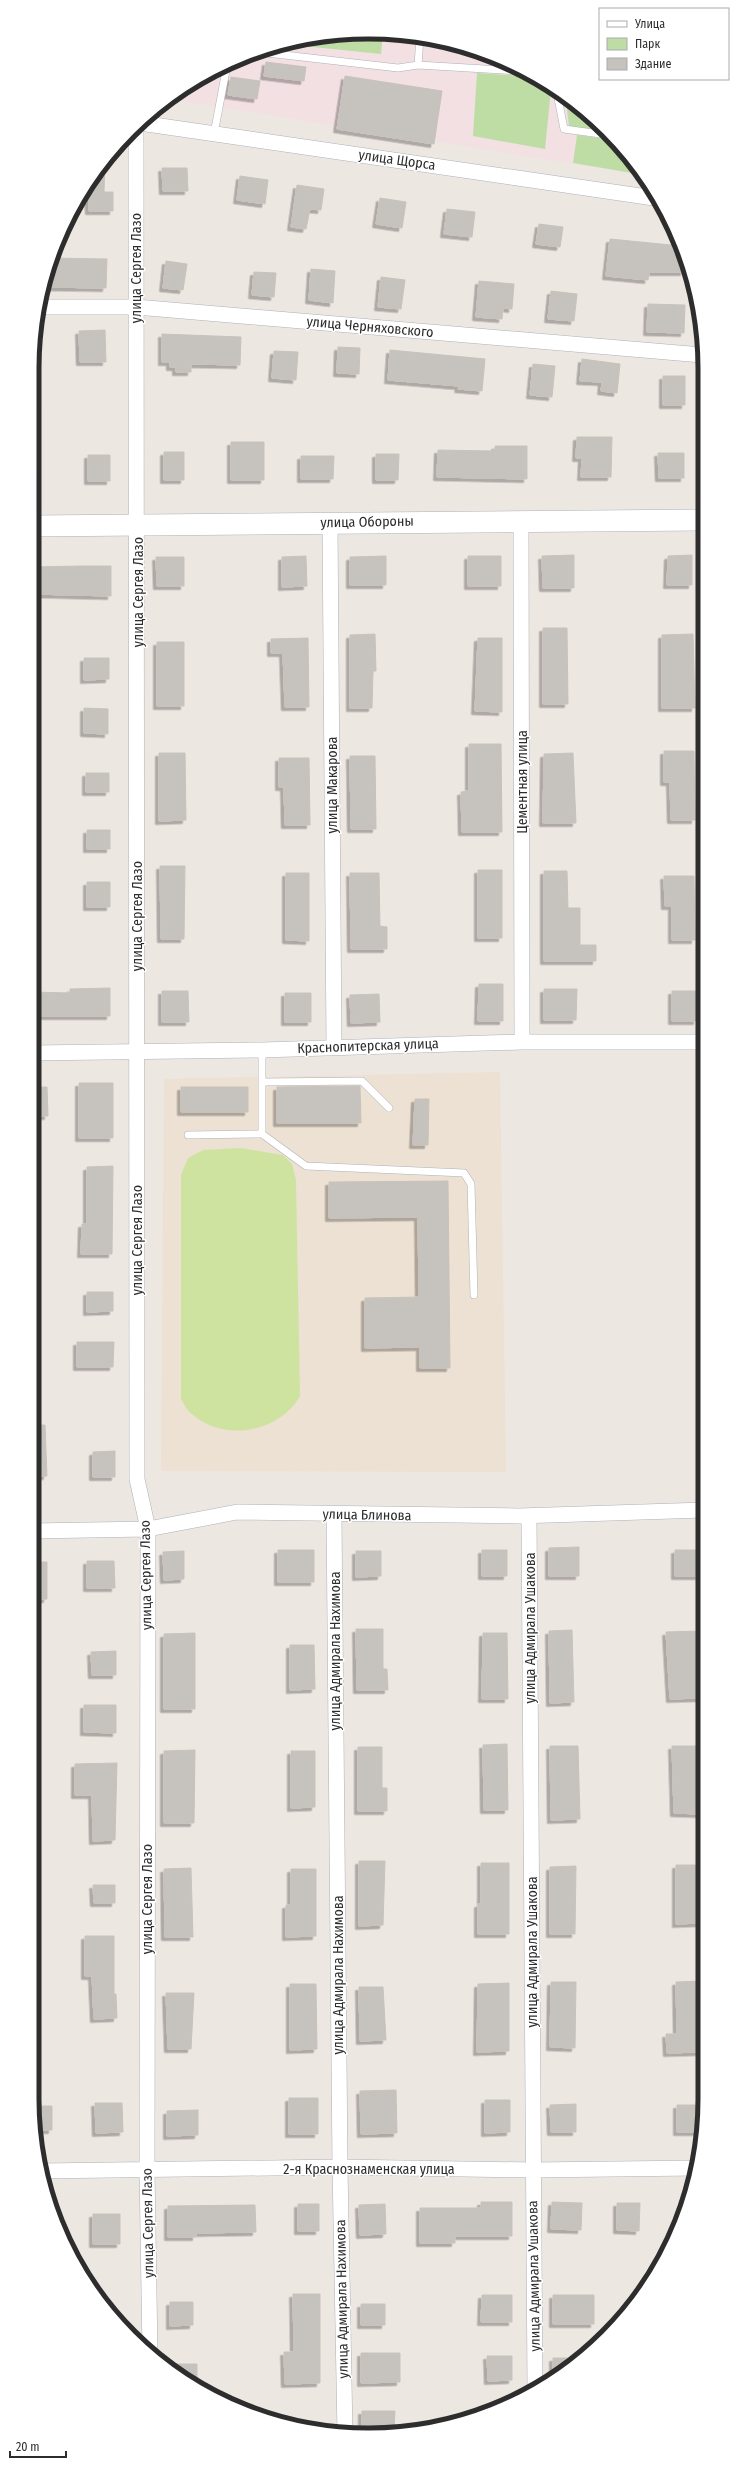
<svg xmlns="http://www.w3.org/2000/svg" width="737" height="2467" font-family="'Fira Sans Condensed',sans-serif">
<defs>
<filter id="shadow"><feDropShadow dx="-3.5" dy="3.5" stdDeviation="0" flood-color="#0004"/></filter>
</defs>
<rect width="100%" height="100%" fill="#ede7e2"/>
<!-- education -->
<path fill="#ece1d3" d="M500 1072 506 1472 161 1471 164 1079Z"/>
<!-- medical -->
<path fill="#f2e0e3" d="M368 32 434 38 537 77 621 146 638 174 169 99 181 89 240 58 303 39Z"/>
<!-- green -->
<path fill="#bedda4" d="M368 32 383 33 381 54 294 45V41L303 39Z
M477 73 536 77 551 89 545 149 473 136Z
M566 101 603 131 569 126Z
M577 135C619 141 615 137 638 174L573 163Z"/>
<!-- pitch -->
<path fill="#cfe3a1" d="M240 1148 283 1155 292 1164 296 1180 300 1396C280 1432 224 1443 192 1414 187 1411 184 1404 181 1399V1175L188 1158 203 1150Z"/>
<!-- building -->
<path fill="#c6c2bd" stroke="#c9c2bb" filter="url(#shadow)" d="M266 62 306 67 304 81 264 76Z
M345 76 442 91 434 144 337 129Z
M231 77 260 81 257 99 228 95Z
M105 161 104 192H113V211H89L88 182Z
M162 168H187L188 191H163Z
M240 176 268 180 265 204 237 200Z
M297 185 324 189 321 210 310 209 306 229 291 227Z
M380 198 406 202 402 228 376 224Z
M447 209 475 212 472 237 444 234Z
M539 224 563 227 560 247 536 244Z
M610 239 681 246 684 257V272H649L648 280 606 276Z
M52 258 107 259 106 288 43 287Z
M166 261 187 264 183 290 163 288Z
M311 269 335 271 333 303 309 300Z
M254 272 276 273 274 297 252 295Z
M381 277 405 280 401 309 378 307Z
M479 281 514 284 512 309 503 308 502 319 476 317Z
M551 291 577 294 574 321 548 319Z
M648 304 685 305 684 333 647 332Z
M105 330 106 362H80L79 331Z
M162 334 241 337 240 365 191 364V372H176V367H170V362H162Z
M338 347 360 348 359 374 337 373Z
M390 350 485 359 482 391 458 389 459 386 388 380Z
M274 351 298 352 296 380 272 378Z
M582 359 620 364 617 393 601 391 602 382 580 381Z
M533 364 555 366 552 397 530 395Z
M663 376H685V405H663Z
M577 437H612L611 477H581L582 458H576Z
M231 442H264V480H231Z
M495 446H527V479L437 477 438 450 495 451Z
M164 452H184V480H164Z
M658 453H684V478H659Z
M376 454H399L398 480H376Z
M88 455H110V481H88Z
M301 456H334L333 479H301Z
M574 555V588H543L542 556Z
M692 555V585H667L668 556Z
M306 556 307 586 282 587V557Z
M386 556V585H350V557Z
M468 556H501V586H468Z
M156 557H184V586H157Z
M80 566H111V596L32 594V567Z
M543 628H567L568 704H543Z
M375 634 376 671H373L372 708H350V635Z
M693 634 695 708H662V635Z
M308 638 309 707H285L283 653H271V639Z
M478 638H502V712L475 711Z
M157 642H184V706H157Z
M84 658H109V679L84 680Z
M84 708 108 709V734L84 733Z
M469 744H501L502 832H462L461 792 469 791Z
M664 751H694L695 820H671L670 782H664Z
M159 753H185L186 820 159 821Z
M573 753 576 823H543L544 754Z
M350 756H375L376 829H351Z
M279 758H309L310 825H285L284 787H279Z
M86 773H109V792H86Z
M87 830H110V849H87Z
M160 866H185L184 939H161Z
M478 870H502V938H478Z
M544 871H567L568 908H580V945H596V961H544Z
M286 873H309V941L286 940Z
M350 873H379L380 926 387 927V949H351Z
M664 876H694L695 940H672V906H665Z
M87 882H110V907H87Z
M479 984H503V1021H478Z
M110 988V1016H32V992L70 993V989Z
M544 989H577L576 1020H544Z
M162 991H188L189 1022H162Z
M672 991H697V1021H672Z
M285 993H311V1022H285Z
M379 994 380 1022 351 1023 350 995Z
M79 1083H113V1138H79Z
M360 1086 361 1123H277V1087Z
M32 1087H47L48 1116H32Z
M181 1087H248V1112H181Z
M415 1099H429L428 1145H413Z
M113 1166 112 1254H81L82 1224H87V1167Z
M448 1181 450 1368H420V1347L365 1348V1298L419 1297 418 1217 329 1218V1182Z
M87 1292H113V1311L87 1312Z
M77 1342H114L113 1367H77Z
M32 1425H45L47 1476 32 1477Z
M115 1451V1477H93V1452Z
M579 1547V1576H549V1548Z
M278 1550H314V1582H278Z
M482 1550H507V1576H482Z
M675 1550H699V1576H675Z
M184 1551V1579L164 1580 163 1552Z
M356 1551H381V1576L356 1577Z
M87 1561H114L115 1588H87Z
M32 1562H47V1599L32 1600Z
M356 1629H383V1669H387L388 1690H357Z
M572 1630 574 1702 550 1703 549 1631Z
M699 1631 700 1698 670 1699 666 1632Z
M195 1633V1709H164V1634Z
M483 1633H507L508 1699H482Z
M290 1645H314L315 1689 290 1690Z
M116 1651V1675H92L91 1652Z
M84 1705H116V1733L84 1732Z
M507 1744 508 1810H484L483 1745Z
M550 1746H578L580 1819 551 1820Z
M672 1746H700V1814L674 1813Z
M358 1747H382V1788H387V1811H358Z
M195 1750 194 1823H164V1751Z
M291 1751H315V1807L291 1808Z
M117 1763 115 1840 93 1841 92 1795H75V1764Z
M359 1861H385L383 1925 359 1926Z
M481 1863H509V1934H478V1904H481Z
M676 1865H700V1923L676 1924Z
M576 1866 575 1934H550V1867Z
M191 1868 193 1937H165L164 1869Z
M291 1869H316V1936L286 1937V1905H291Z
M93 1885H115V1903H94Z
M85 1936H114V1994H116L117 2018 94 2019 92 1976H85Z
M700 1981V2052L667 2053 666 2034H677L676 1982Z
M551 1982H576L575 2048 550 2047Z
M509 1983V2051L477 2052 478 1984Z
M290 1984H316L317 2049 290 2050Z
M359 1987H383L386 2040 360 2041Z
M166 1993H194L191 2049H168Z
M396 2090 397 2133 361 2134 360 2091Z
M289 2098H318V2134H289Z
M485 2100H510V2132L485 2133Z
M95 2103H122L123 2132 96 2133Z
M576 2104V2132H551L550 2105Z
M677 2105H701V2132H677Z
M33 2106H52V2130H35Z
M198 2110V2135L167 2136V2111Z
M481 2202H512V2236H455V2243H420V2208H481Z
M552 2202 582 2203 581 2230 551 2229Z
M617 2203H640L639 2231 617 2230Z
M298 2204H319V2231H298Z
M385 2204 386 2234 360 2235 359 2205Z
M255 2205 256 2232 196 2233V2237H168V2206Z
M93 2214H120V2244H93Z
M293 2294H320V2383L285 2384 284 2352H294Z
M482 2295H512V2322H481Z
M553 2295H594V2324H553Z
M170 2302H193V2325L170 2326Z
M361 2304H385V2325H361Z
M361 2353H400V2382L361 2383Z
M487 2356H512V2380L488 2381Z
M553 2358H582L553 2378Z
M162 2364H197V2386L164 2366Z
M362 2411H395L394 2430 362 2433Z"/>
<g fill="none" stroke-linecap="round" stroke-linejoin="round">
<!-- lane casing -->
<g stroke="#aeb1b8" stroke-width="8">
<path id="lane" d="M420 37 418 65 520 71
M258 52 398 68 418 65
M557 93 564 129 608 135
M214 134 227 65
M262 1050V1134L306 1166 464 1173 471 1184 474 1295
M263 1082 362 1081 389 1108
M188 1135 262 1134"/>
</g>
<!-- street casing -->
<g stroke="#aeb1b8" stroke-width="16">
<path id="street" d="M140 123 654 198
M136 126 137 1479 148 1529 147 2170 150 2352
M38 307H136L702 355
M521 521 522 1042
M330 523 334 1046
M32 1053 262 1050 522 1042H703
M334 1515 340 2167 345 2434
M529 1516 535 2389
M32 1531 148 1529 237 1512 519 1516 704 1510
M41 2171 340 2167 533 2170 697 2168"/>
</g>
<!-- secondary casing -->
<g stroke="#aeb1b8" stroke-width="22">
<path id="secondary" d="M32 526 702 520"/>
</g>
<!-- lane -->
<use href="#lane" stroke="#fff" stroke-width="7"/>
<!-- street -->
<use href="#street" stroke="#fff" stroke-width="15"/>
<!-- secondary -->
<use href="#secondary" stroke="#fff" stroke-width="21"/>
</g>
<g text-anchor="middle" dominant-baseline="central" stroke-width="3" stroke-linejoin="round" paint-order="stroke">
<!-- street labels -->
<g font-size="14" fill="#2d2d2d" stroke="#fff">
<text transform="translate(397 160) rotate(8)">улица Щорса</text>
<text transform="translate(136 268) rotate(-90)">улица Сергея Лазо</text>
<text transform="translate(370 327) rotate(5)">улица Черняховского</text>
<text transform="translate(367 522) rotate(-1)">улица Обороны</text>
<text transform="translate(138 592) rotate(-90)">улица Сергея Лазо</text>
<text transform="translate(522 782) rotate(-90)">Цементная улица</text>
<text transform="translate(332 785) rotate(-90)">улица Макарова</text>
<text transform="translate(137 916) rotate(-90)">улица Сергея Лазо</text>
<text transform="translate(368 1046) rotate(-2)">Краснопитерская улица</text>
<text transform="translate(137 1240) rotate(-90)">улица Сергея Лазо</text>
<text transform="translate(367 1515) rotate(1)">улица Блинова</text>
<text transform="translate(146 1575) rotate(-91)">улица Сергея Лазо</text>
<text transform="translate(530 1628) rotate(-90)">улица Адмирала Ушакова</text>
<text transform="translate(335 1651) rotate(-90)">улица Адмирала Нахимова</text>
<text transform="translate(147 1899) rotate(-90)">улица Сергея Лазо</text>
<text transform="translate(532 1952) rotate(-90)">улица Адмирала Ушакова</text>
<text transform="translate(338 1975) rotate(-90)">улица Адмирала Нахимова</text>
<text x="369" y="2169">2-я Краснознаменская улица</text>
<text transform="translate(148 2223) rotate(-91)">улица Сергея Лазо</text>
<text transform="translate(534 2276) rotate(-91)">улица Адмирала Ушакова</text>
<text transform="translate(342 2299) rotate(-91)">улица Адмирала Нахимова</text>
</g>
</g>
<!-- crop -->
<path d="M0 0H737V2467H0ZM368 39H369A329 329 0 0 1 698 368V2099A329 329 0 0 1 369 2428H368A329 329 0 0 1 39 2099V368A329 329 0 0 1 368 39Z" fill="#fff" fill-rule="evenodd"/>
<path fill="none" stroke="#2d2d2d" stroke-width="5" d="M368 39H369A329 329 0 0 1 698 368V2099A329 329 0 0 1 369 2428H368A329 329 0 0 1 39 2099V368A329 329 0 0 1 368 39Z"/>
<!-- legend -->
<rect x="599" y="8" width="130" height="72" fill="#ffffff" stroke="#ababab"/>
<rect x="607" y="21" width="20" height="6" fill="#ffffff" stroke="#ababab"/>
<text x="635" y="28" font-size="12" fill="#2d2d2d">Улица</text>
<rect x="607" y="38" width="20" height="12" fill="#bedda4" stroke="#ababab"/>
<text x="635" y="48" font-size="12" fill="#2d2d2d">Парк</text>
<rect x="607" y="58" width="20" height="12" fill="#c6c2bd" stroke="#ababab"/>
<text x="635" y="68" font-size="12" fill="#2d2d2d">Здание</text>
<!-- scale -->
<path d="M10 2451v6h56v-6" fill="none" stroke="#2d2d2d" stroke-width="2"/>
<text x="16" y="2451" font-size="12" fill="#2d2d2d" stroke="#ffffff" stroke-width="3" paint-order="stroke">20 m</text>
</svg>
